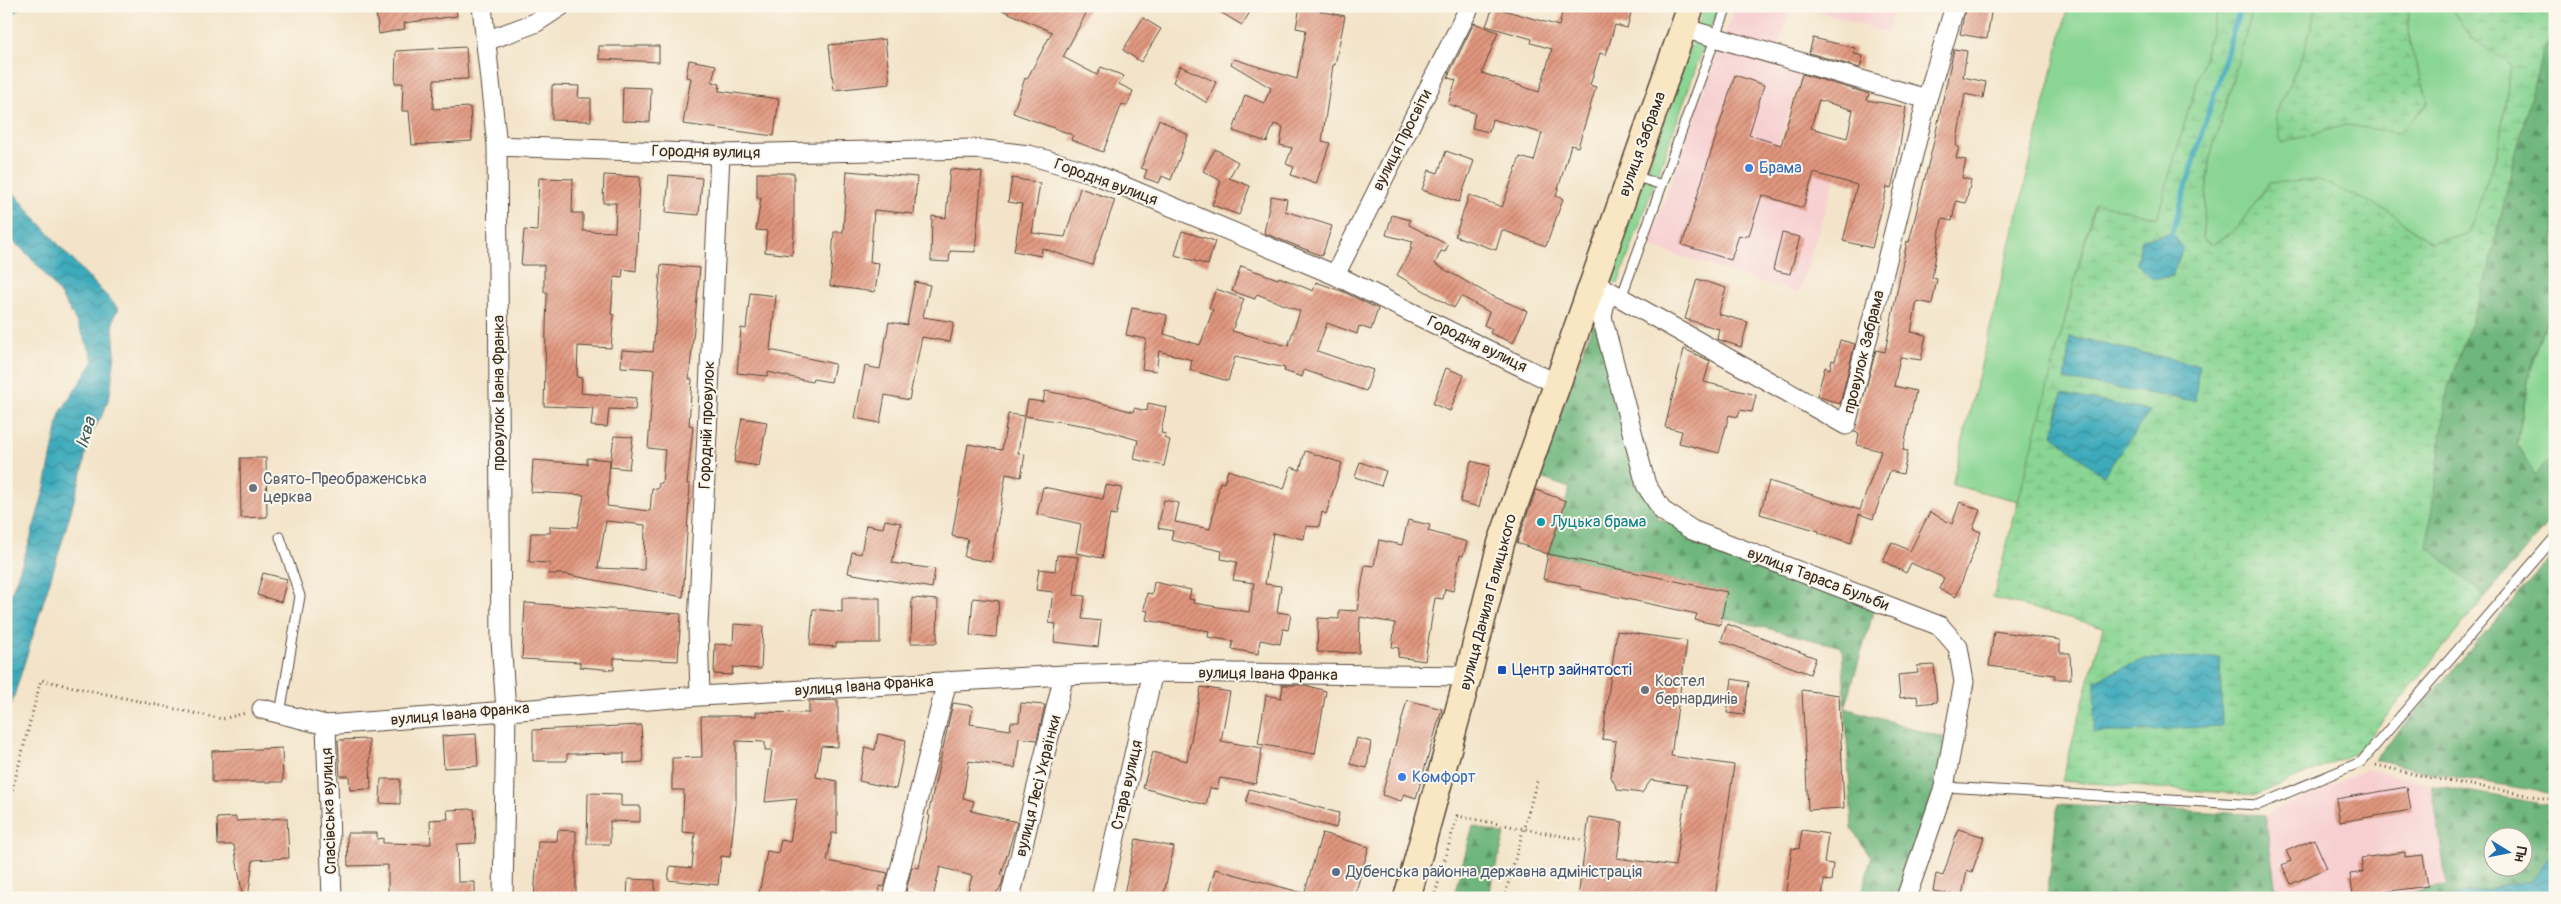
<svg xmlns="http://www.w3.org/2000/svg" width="2561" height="904" font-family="Pangolin,sans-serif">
<defs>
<pattern id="forest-firs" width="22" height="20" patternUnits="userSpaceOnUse" patternTransform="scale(1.25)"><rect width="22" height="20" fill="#6eb67d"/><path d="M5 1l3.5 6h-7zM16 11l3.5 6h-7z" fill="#5c9466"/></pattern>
<pattern id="wetland-marsh" width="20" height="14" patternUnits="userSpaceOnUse" patternTransform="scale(1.25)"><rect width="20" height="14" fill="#89d593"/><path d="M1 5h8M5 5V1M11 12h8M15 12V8" fill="none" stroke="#77b77e"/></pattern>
<pattern id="water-waves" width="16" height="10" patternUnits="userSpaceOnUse" patternTransform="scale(1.25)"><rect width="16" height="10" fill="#3caabb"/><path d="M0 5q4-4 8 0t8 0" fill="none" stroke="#348b97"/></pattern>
<pattern id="building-hatch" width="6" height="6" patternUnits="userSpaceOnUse" patternTransform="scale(1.25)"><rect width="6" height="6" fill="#e1967e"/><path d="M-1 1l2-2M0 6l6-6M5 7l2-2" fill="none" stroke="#b87b67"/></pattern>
</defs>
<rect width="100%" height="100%" fill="#fbf7ec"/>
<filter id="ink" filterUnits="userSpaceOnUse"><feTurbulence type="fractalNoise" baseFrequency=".02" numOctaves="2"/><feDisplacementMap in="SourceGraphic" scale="10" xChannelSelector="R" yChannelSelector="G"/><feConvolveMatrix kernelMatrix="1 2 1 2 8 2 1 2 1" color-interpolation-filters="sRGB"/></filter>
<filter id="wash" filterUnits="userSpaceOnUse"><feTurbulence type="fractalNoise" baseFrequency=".0096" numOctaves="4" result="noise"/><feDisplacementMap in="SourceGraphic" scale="20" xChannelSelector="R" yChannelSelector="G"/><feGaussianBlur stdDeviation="1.12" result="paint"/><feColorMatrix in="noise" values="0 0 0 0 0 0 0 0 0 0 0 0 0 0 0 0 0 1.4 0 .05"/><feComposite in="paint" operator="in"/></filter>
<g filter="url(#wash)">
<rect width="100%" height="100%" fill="#f3e4c9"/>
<!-- built -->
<path fill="#f7cfd0" d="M1735 6H1791L1777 51 1724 36Z
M1801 6H1895L1887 33Z
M1721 44 1803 68 1778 146 1839 166 1798 294 1648 246Z
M2367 769 2432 785 2447 886 2373 898H2277L2265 815Z"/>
<!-- green -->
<path fill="#89d593" stroke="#628058" d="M1705 6H1719L1710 31 1697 27Z
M2068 6H2219L2157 218 2094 204 2019 501 1952 485Z
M2254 6H2317L2305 49 2276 113 2398 133 2429 103 2410 46 2408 6H2454L2451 8 2472 38 2512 65 2498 151 2468 234 2431 243 2387 210 2269 183 2237 228 2213 245 2202 240 2209 161Z
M1694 36 1706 40 1618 284 1608 280Z
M2555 297V455L2535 475 2517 445 2530 370Z"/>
<!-- forest -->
<path fill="url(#forest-firs)" stroke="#54704e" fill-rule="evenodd" d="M2555 32V297L2530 370 2517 445 2535 475 2555 455V515L2485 597 2427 546 2448 387 2486 281 2513 163 2543 50Z
M1594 320 1657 518 1874 610 1845 708 1945 738 1936 785 1897 898H1861L1871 858 1852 829 1842 647 1721 617 1726 592 1548 554 1570 488 1538 477Z
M2555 552V794L2432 773 2375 759Z
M2432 785 2555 806V898H2373L2447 886ZM2494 836H2524V866H2494Z
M2058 804 2265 815 2277 898H2047Z
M1473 826 1505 835 1487 898H1453Z"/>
<!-- wetland -->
<path fill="url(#wetland-marsh)" stroke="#628058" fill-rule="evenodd" d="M2219 6H2254L2209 161 2202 239 2213 245 2237 228 2269 183 2319 180 2387 210 2431 243 2468 234 2498 151 2511 65 2472 38 2451 8 2454 6H2555V32L2543 50 2513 163 2486 281 2448 387 2427 546 2485 597 2357 752 2256 795 2062 781 2103 627 1993 598 2095 203 2157 218ZM2071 337 2198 365H2199L2065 380Z
M2317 6H2408L2410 46 2429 102 2399 133 2346 125 2281 143 2276 113 2305 49Z"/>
<!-- water -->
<path fill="url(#water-waves)" stroke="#3c6a6c" d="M6 184 65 252 119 309 115 314 113 323 115 353 110 394 104 412 87 441 83 469 62 542 6 722V609L30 540 45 487 60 413 94 361C75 312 47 268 6 235Z
M2172 233 2183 248 2172 276 2152 279 2136 263 2142 239Z
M2070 337 2199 365 2195 401 2065 380Z
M2062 394 2150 411 2103 476 2053 435Z
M2220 658 2222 726 2094 733 2095 680 2144 659Z
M2555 849V898H2438L2531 881Z"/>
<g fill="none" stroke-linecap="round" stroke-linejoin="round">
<!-- stream -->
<path stroke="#3caabb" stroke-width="5.5" d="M6 19 18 6
M2172 233 2241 6"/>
</g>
<g id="blocks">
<!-- building -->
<path fill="url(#building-hatch)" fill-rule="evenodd" d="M375 6H456L457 16 404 23 405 29 379 34Z
M993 6H1090L1063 57 1097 75 1101 67 1124 76 1119 84 1133 91 1127 106 1122 104 1103 152 1071 140 1073 135 1013 113 1025 78 1027 79 1052 32Z
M1210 6H1241L1250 12 1242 25Z
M1564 6H1633L1627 28 1615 25 1606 55 1600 53 1590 85 1596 87 1578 147 1571 145 1556 196 1563 199 1546 246 1502 230 1496 250 1455 236 1469 195 1502 207 1520 157 1534 161 1542 133 1492 119 1489 132 1472 128 1475 113 1448 104 1456 80 1448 78 1450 72 1474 23 1498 32 1482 73 1539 92 1552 49 1531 43 1532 39 1486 26 1493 7 1559 26Z
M1966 6H1992L1987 39 1960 34Z
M1300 7 1345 16 1335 65H1333L1322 141 1330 143 1316 184 1291 175 1294 167 1286 164 1292 148 1280 145 1283 127 1274 124 1267 142 1233 131 1245 95 1264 103 1271 88 1231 64 1234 59 1297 79 1306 30 1296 28Z
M1143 18 1161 29 1141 62 1123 50Z
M1813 38 1855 48 1854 54 1863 56 1860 68 1809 53Z
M885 39 890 84 834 90 829 45Z
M599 46H659V62L599 59Z
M466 47 468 79 434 80 433 109 470 107 472 141 412 145 409 111H402L403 83H395L396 51Z
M1954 49 1967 51 1963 77 1986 82 1983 98 1965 94 1956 146 1959 147 1956 158 1966 160 1962 178 1971 180 1966 203 1956 201 1952 221 1942 219 1932 278 1937 279 1932 304 1917 301 1911 332 1926 335 1921 360 1900 357 1894 386 1916 391 1903 450 1908 451 1903 474 1890 471 1873 519 1859 514 1851 543 1819 533V531L1760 514 1769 481 1860 510 1881 451 1857 445 1859 433 1854 432 1876 350 1885 352 1907 241 1909 242 1934 141Z
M689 60 716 65 712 82 720 84 719 91 779 99 774 136 683 124 691 78 686 77Z
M1180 66 1216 82 1207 103 1173 82Z
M1802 74 1869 94 1867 100 1906 107 1897 164 1891 188 1887 187 1872 248 1843 241 1857 185 1814 173 1803 208 1762 195 1749 235H1746L1745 237 1739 235 1731 260 1682 245 1735 75 1764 85 1749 135 1781 145ZM1819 100 1853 110 1847 138 1811 128Z
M552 85 579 86 578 98H591V121L552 120Z
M623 87 651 88 650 122 622 121Z
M1159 119 1188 135 1171 180 1162 176 1159 183 1144 178 1147 170 1141 168Z
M1215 149 1238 162 1229 178 1250 186 1239 215 1212 205 1221 181 1203 171Z
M1446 151 1474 161 1459 202 1422 190 1429 170 1438 173Z
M950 169 982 172 975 252 950 251 949 262 931 261 932 216 946 218Z
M847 171 917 177 914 214 874 210 870 262 879 263 875 292 830 286 834 232H843Z
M757 173H794V234L792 255 765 252 767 231 756 230 761 198H757Z
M604 175 640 177 636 271 623 269 622 278 614 277 611 314 614 315 611 348 578 346 577 377 582 378 581 393 636 398 635 410 609 409 607 427 591 426 593 408 544 406 547 292H544V265H521L524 230 537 231 539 178 573 179 572 213H583V231L615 232 616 203H603Z
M669 175 702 178 699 215 666 212Z
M1012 178 1040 183 1032 233 1065 237 1080 188 1115 200 1092 265 1042 248 1041 256 1014 251 1022 204 1008 202Z
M1271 196 1287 199 1285 211 1332 226 1322 256 1264 233Z
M1392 215 1410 220 1409 225 1448 245 1445 252 1441 251 1435 264 1490 295 1527 311 1513 343 1490 333 1492 329 1484 325 1489 312 1461 296 1454 308 1397 275 1412 248 1410 247 1413 242 1386 235Z
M1182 231 1215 241 1208 265 1175 255Z
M1782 233 1800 237 1790 274 1773 270Z
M661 265 700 268 689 379H692L689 425 693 426 687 484H690L683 597 564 574H549L550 563 529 562 531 533H550V526L578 527 584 495 531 492 533 460 587 464V458L610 460 607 506 650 511 652 488 658 489 659 483H662L665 450 648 448 654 369 621 367 622 350 653 352ZM606 521 645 525 644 570 598 568Z
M1241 266 1278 279 1279 277 1313 291 1316 282 1344 292 1378 309 1371 330 1359 326 1357 334 1327 323 1317 351 1373 370 1366 391 1304 370 1302 377 1284 371 1285 368 1235 357 1228 381 1190 370 1192 360 1159 351 1156 371 1142 369 1146 339 1126 335 1132 308 1167 315 1164 334 1200 345 1213 310 1209 308 1216 289 1244 299 1232 331 1288 346 1300 311 1257 294 1255 299 1232 291Z
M1697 279 1726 288 1718 314 1748 322 1741 347 1717 339 1719 329 1685 319Z
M915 282 930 285 923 317 954 322 950 342 922 337 909 400 885 395 880 423 855 418 865 366 880 369 889 322 907 325Z
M750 293 776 296 770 350 835 364 831 382 813 379 812 382 768 372 767 376 737 373 741 328 746 329Z
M1840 340 1855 344 1840 404 1817 396 1825 367 1830 369 1832 360 1835 361Z
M1684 349 1710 361 1704 382 1756 395 1752 412 1740 410 1738 417 1729 415 1719 453 1679 443 1682 431 1665 427Z
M1446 368 1464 375 1450 411 1433 404Z
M1045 391 1083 398 1133 412 1134 408 1147 411 1148 403 1166 407 1161 433 1166 434 1164 438 1170 440 1164 466 1134 459 1138 440 1093 427 1025 416 1028 400 1043 402Z
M1008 414 1024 416 1018 453 1025 454 1021 477 1006 474 991 562 964 557 968 539 952 536 968 444 1002 450Z
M742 418 767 422 759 466 734 462Z
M614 436 633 437 629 469 610 467Z
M1305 451 1342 463 1326 514 1322 512 1319 527 1306 526 1304 539 1273 533 1265 584 1281 586 1277 612 1291 614 1288 630 1283 629 1280 644 1260 640 1258 654 1232 649 1233 641 1208 637 1209 631 1146 620 1148 611 1144 610 1147 593 1152 594 1154 582 1191 590 1189 599 1194 600 1193 603 1249 612 1254 583 1233 580 1237 562 1221 559 1222 551 1171 540 1173 531 1158 528 1164 500 1179 503 1175 522 1210 529 1220 482 1224 483 1228 470 1284 489 1291 467 1300 470Z
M240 458H266L267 517 241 518Z
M1471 461 1490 466 1479 507 1460 502Z
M1360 462 1386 471 1381 486 1355 477Z
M1106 485 1122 488 1116 515 1110 514 1102 558 1076 553 1081 524 1037 514 1043 487 1103 499Z
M1536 490 1566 501 1548 554 1517 543Z
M1960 502 1980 510 1973 529 1981 532 1956 597 1939 589 1944 578 1911 563 1906 573 1883 561 1892 542 1910 551 1930 512 1952 524Z
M885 520 901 523 892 563 935 569 932 588 848 573 852 552 861 554 866 525 883 528Z
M1408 520 1430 525 1428 531 1467 542 1463 556 1460 555 1453 591 1445 589 1443 599 1435 598 1425 661 1398 657 1399 648 1392 647 1395 623 1360 617 1359 653 1317 652 1318 618 1339 619V610L1357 611 1365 565 1374 566 1379 540 1402 545Z
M1548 554 1727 592 1720 625 1695 620 1697 614 1580 589 1581 587 1543 579Z
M1057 555 1078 557 1074 595 1085 596 1082 619 1101 621 1098 647 1054 642 1056 624 1049 623 1053 592 1036 590 1039 569 1055 571Z
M263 573 287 579 281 602 257 595Z
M842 598H880V643H836V647L810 645 813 609 842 612Z
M912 598 938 600 937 643H911Z
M973 598 999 601 996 637 970 635Z
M525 603 681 614 678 661 614 658V670L580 667V662L522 659Z
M734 624 763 626 761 669 733 667 732 675 714 674 715 644 733 645Z
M1727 624 1816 658 1810 674 1721 641Z
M1617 631 1687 641 1671 756 1734 765 1715 898H1578L1589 817 1623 822 1617 858 1675 866 1687 785 1651 780 1642 793 1618 790 1611 777 1616 741 1602 739Z
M1994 631 2060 640V653H2070L2071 679H2055V675L1989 666Z
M1934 665 1937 702 1918 704 1917 696 1900 698 1898 675 1918 673 1917 666Z
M1732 679 1749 682 1744 715 1727 713Z
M1283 685H1305L1326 691 1315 754 1258 744 1266 695 1281 698Z
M1201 687 1230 692 1221 741 1262 748 1256 784 1220 778 1217 789 1210 788 1206 805 1143 788 1153 752 1187 761Z
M1802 690 1839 695 1844 808 1808 810Z
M838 700V747L821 746 816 777 837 781V833H832L827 861 888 873 884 887 880 886 878 898H832L818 895V898H781L759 894 767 851 778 853 781 840 790 842 797 799 765 802 772 750H765V742L736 741V804L730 857 721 856 718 885 668 880 670 866 692 868 695 833 682 832 684 790H672V758L702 757 701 716H756V712L809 713V701Z
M1407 700 1442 709 1416 798 1404 794 1401 801 1382 795Z
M953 703 973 706 970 724 1010 730 1011 722H1019L1021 703 1045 705 1037 740 1019 738 1015 768 969 761 963 798 974 801 971 811 1017 822 1001 875 1004 876 1001 887 992 898 967 894 972 876 940 867 933 898 906 892 912 867 919 868 930 816 928 815Z
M641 725 643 762 624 763V753L567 754V761H533V730Z
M476 734 478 766 444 768 442 736Z
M878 734 906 740 896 789 859 781 865 747 875 750Z
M1357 738 1371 742 1367 768 1350 764Z
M369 739 371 789 350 790 349 776H340L338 740Z
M282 748 283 782H212V751Z
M381 779H400V804L380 803Z
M2407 787 2411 810 2340 822 2336 799Z
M1249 789 1339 813 1336 828 1246 803Z
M588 793 621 794V806H640V822L610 821V844H587Z
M474 809 476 843 457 844 458 882H475V898H388V865L348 866 347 833H377V839L383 838V843L431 844 430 820 448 819 447 810Z
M236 817V821L287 818 289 858 253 860 248 898H243L234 845H218L217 818Z
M1958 829 1984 837 1972 872 1967 870 1962 896 1933 891 1936 874 1943 876Z
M558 830 576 831V898H534L538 841H557Z
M1802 830 1828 834 1824 863 1833 864 1831 881 1824 880 1822 898H1785L1792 848 1799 849Z
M1322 833 1369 847 1354 898H1303Z
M1136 839 1174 847 1163 898H1123Z
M2314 839 2327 868 2291 884 2282 865 2291 861 2286 851Z
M2405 852V857L2423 855 2428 886 2353 896 2350 874 2363 872 2361 858Z
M1215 869 1303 893 1302 898H1207Z
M628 879 655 880V898H627Z"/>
</g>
</g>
<g filter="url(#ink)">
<use href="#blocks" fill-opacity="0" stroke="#574638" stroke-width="1"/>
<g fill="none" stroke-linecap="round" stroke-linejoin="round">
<!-- service casing -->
<g stroke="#574638" stroke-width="11">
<path id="service" d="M1634 176 1662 185
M1621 298 1727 6
M280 537 300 596 280 714
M1944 787 2258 805 2361 762 2555 537"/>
</g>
<!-- minor casing -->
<g stroke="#574638" stroke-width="21">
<path id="minor" d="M482 6 497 146 501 640 506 710 503 898
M1683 28 1927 99
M486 41 535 23 561 6
M497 146 720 154 976 149 1029 155 1092 173 1335 275 1557 384
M1335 275 1470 6
M1593 282 1607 290 1602 317 1646 485 1663 511 1692 530 1940 626 1958 647 1964 682 1944 787 1906 898
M1607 290 1846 425 1927 99 1955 6
M700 696 698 626 720 154
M262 709 326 725 700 696 1064 675 1153 672 1468 676
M326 725 332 898
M893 898 947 681
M1010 898 1064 675
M1101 898 1153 672"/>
</g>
<!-- secondary casing -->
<g stroke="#574638" stroke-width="29">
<path id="secondary" d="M1407 898 1468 676 1501 543 1691 6"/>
</g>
<!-- path -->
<path stroke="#574638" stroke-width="3" stroke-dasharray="1 4" stroke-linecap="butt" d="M2376 765 2431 778 2555 800
M6 814 41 680 222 719 246 713
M1434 898 1457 816 1583 840
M1504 898 1537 781"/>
<!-- service -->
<use href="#service" stroke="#fff" stroke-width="9"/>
<!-- minor -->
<use href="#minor" stroke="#fff" stroke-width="19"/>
<!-- secondary -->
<use href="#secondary" stroke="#f9e7c3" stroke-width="26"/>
</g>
</g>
<!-- markers -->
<g fill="#3f7fe0" stroke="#fbf7ec" stroke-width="2">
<circle cx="1749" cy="168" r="5"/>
<circle cx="1402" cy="777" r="5"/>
</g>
<g fill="#6b7280" stroke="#fbf7ec" stroke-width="2">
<circle cx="253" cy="488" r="5"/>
<circle cx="1645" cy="690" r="5"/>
</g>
<circle fill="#0f9aa8" stroke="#fbf7ec" stroke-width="2" cx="1541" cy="522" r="5"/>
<rect fill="#1a4fb4" stroke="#fbf7ec" stroke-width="2" x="1497" y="665" width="10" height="10" rx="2.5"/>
<circle fill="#5c6f8a" stroke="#fbf7ec" stroke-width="2" cx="1336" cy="872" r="5"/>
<g text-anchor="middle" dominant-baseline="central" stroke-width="4" stroke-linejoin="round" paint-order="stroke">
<!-- street labels -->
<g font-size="16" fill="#3b2a1e" stroke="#fbf7ec">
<text transform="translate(1402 140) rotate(-63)">вулиця Просвіти</text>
<text transform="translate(1642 144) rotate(-70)">вулиця Забрама</text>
<text transform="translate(706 152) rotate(1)">Городня вулиця</text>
<text transform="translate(1106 182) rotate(20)">Городня вулиця</text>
<text transform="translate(1477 344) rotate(26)">Городня вулиця</text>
<text transform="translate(1864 352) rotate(-76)">провулок Забрама</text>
<text transform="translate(499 393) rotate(-90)">провулок Івана Франка</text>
<text transform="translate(707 425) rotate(-88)">Городній провулок</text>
<text transform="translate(1818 579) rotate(21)">вулиця Тараса Бульби</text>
<text transform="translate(1488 602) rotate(-75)">вулиця Данила Галицького</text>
<text transform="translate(1268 674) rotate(1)">вулиця Івана Франка</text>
<text transform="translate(864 686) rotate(-4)">вулиця Івана Франка</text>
<text transform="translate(460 714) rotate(-5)">вулиця Івана Франка</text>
<text transform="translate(1127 785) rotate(-77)">Стара вулиця</text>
<text transform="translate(1038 786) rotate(-76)">вулиця Лесі Українки</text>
<text transform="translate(329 811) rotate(-92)">Спасівська вулиця</text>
</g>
<!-- shop labels -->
<g font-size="16" fill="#366cbe" stroke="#fbf7ec" text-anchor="start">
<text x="1759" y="168">Брама</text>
<text x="1412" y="777">Комфорт</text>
</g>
<!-- worship labels -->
<g font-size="16" fill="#5b616d" stroke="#fbf7ec" text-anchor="start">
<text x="263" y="479">Свято-Преображенська<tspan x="263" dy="18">церква</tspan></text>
<text x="1655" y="681">Костел<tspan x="1655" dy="18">бернардинів</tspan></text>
</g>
<!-- culture labels -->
<g font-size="16" fill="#0d838f" stroke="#fbf7ec" text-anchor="start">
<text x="1551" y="522">Луцька брама</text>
</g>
<!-- transit labels -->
<g font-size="16" fill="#164399" stroke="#fbf7ec" text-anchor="start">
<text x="1512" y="670">Центр зайнятості</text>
</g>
<!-- service labels -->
<g font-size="16" fill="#4e5e75" stroke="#fbf7ec" text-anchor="start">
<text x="1346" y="872">Дубенська районна державна адміністрація</text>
</g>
<!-- water labels -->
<g font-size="18" font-style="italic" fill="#3b5d5d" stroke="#fbf7ec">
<text transform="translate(86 433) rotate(-73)">Іква</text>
</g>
</g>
<!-- margin -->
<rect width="2561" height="904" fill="none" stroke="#fbf7ec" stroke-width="25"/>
<!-- north arrow -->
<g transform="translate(2508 852) rotate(100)"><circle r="24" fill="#fbf7ec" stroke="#aea59a"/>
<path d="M0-4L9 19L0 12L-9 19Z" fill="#1f6fb2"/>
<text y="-8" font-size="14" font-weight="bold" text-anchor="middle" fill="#3b2a1e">Пн</text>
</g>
</svg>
